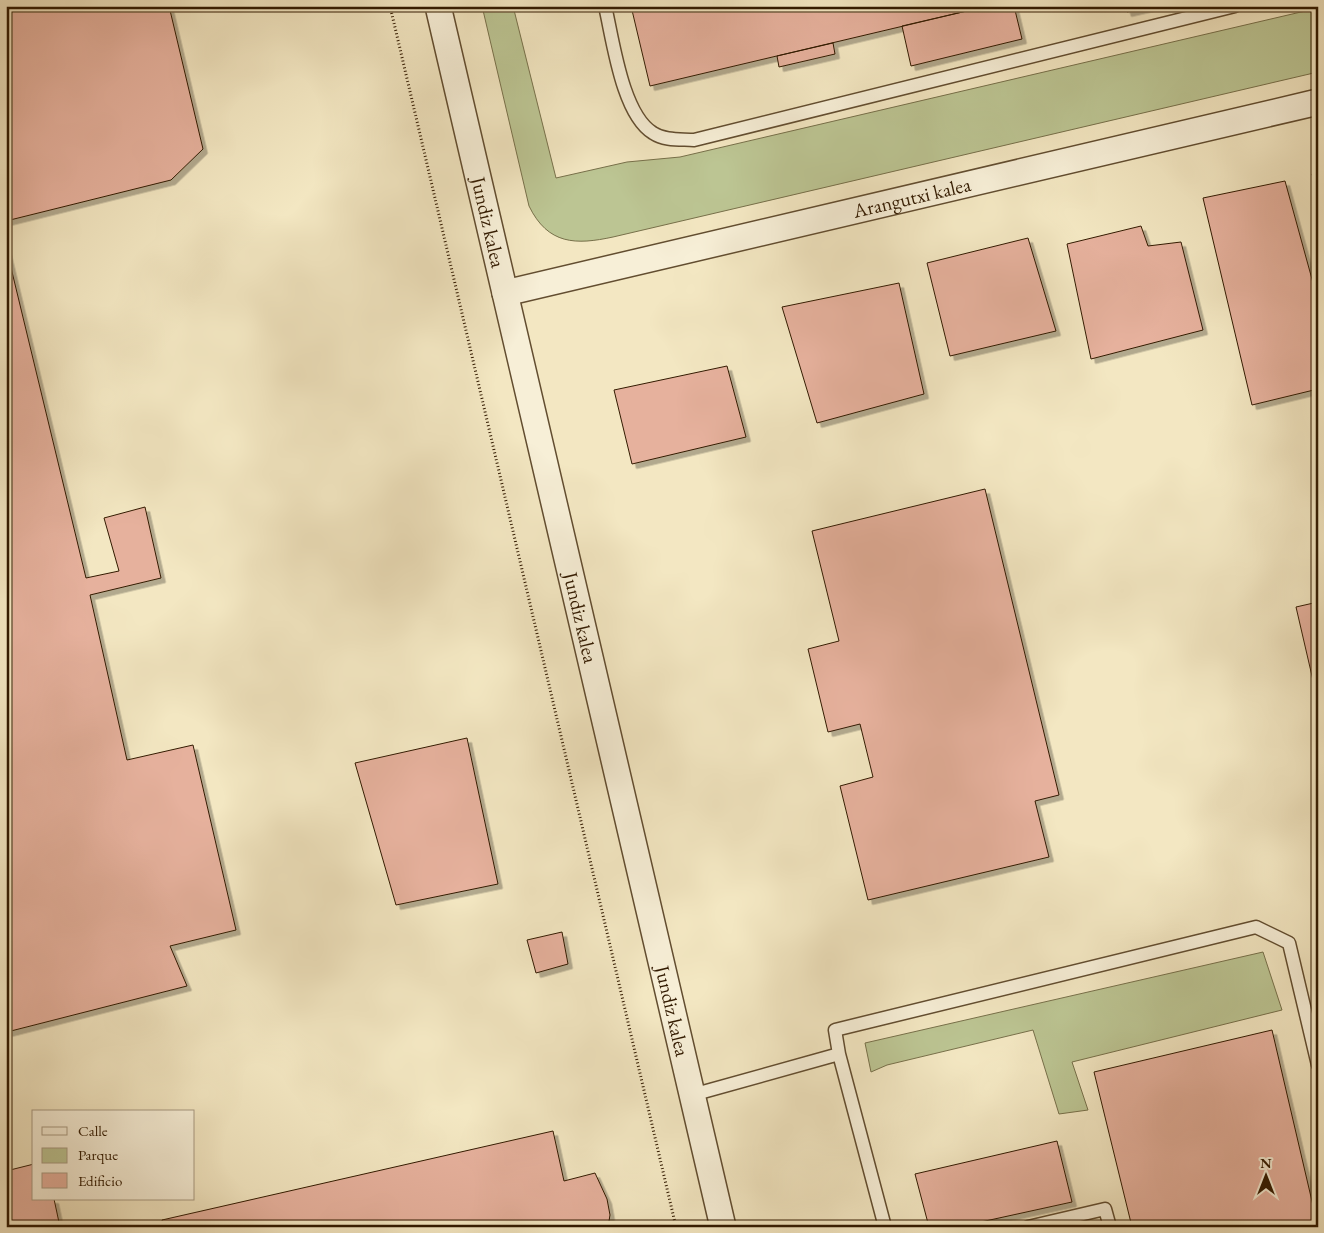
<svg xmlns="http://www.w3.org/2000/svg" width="1324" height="1233" font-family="'EB Garamond',serif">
<defs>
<filter id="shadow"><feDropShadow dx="4.5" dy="4.5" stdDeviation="0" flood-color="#0004"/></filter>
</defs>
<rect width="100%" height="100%" fill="#f3e7c2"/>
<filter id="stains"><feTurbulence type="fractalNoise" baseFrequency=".004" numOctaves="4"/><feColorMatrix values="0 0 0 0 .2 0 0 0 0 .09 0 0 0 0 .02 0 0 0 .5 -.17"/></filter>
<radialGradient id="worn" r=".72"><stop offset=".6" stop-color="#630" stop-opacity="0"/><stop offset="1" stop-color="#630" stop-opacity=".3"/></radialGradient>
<!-- green -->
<path fill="#bcc593" stroke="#77704a" d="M482 6H513L556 178 627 162 680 157 1318 8V72L613 237C576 245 548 245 529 206Z
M1263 952 1282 1010 1072 1062 1088 1110 1059 1114 1033 1030 887 1065 871 1072 865 1043Z"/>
<!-- building -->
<path fill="#e6b19d" stroke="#321a00" filter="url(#shadow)" d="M6 6H169L203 149 171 180 6 221Z
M631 6H988L650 86Z
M988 6H1014L1022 39 911 66 902 26Z
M1125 6H1153L1127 12Z
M833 43 835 54 779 67 777 56Z
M1318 173V195L1312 174Z
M1285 181 1318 301V389L1252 405 1203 198Z
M1141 226 1148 246 1181 242 1203 330 1091 359 1067 244Z
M1028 238 1056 331 950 356 927 263Z
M6 247 86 578 119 571 104 518 145 507 161 578 90 595 127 760 193 745 236 930 170 946 187 986 7 1032Z
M899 283 924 394 817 423 782 307Z
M727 366 746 437 632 464 614 390Z
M985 489 1059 795 1035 801 1049 857 868 900 840 786 873 777 860 724 828 732 808 649 839 641 812 531Z
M1318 602V702L1296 607Z
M467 738 498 884 396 905 355 763Z
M562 932 568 964 536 973 527 940Z
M1272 1030 1318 1227H1132L1094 1072Z
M553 1131 564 1181 595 1173 607 1199 610 1215 608 1227H163L162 1220Z
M1057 1141 1072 1202 958 1227H929L915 1174Z
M34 1164V1199H54L60 1227H6V1171Z"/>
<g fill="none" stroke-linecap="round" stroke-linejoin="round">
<!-- service casing -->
<g stroke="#624d30" stroke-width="15">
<path id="service" d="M605 6C613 40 622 114 653 133 665 141 681 139 694 140L1235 6
M839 1054 835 1030 1256 927 1289 943 1318 1065
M692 1095 839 1054 885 1227
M1028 1227 1105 1209 1110 1227"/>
</g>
<!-- minor casing -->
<g stroke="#624d30" stroke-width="28">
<g id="minor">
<path id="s1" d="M438 6 723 1227"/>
<path id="s2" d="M505 293 1318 102"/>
</g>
</g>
<!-- path -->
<path stroke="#321a00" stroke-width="3" stroke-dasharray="1 2.5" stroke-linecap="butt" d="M390 6 676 1227"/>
<!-- service -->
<use href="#service" stroke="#f7efd7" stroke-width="12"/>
<!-- minor -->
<use href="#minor" stroke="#f7efd7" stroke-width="25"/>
</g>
<g text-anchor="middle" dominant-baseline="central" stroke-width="5" stroke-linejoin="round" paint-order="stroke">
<!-- street labels -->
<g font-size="20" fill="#321a00" stroke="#f7efd7">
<text stroke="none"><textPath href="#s2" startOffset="418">Arangutxi kalea</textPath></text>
<text stroke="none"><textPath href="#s1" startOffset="222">Jundiz kalea</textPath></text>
<text stroke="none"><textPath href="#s1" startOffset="628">Jundiz kalea</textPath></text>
<text stroke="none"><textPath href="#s1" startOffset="1032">Jundiz kalea</textPath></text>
</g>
</g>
<!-- margin -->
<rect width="1324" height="1233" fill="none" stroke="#f3e7c2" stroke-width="25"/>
<rect x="8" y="8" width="1309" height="1218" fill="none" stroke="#321a00" stroke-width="2.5"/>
<rect x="12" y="12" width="1299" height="1208" fill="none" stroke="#321a00"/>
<!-- legend -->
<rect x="32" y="1110" width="162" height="90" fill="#f7efd7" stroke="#a89a81"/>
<rect x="42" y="1127" width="25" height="8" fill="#f7efd7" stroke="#a89a81"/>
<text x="78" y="1136" font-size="15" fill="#321a00">Calle</text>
<rect x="42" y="1148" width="25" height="15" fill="#bcc593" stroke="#a89a81"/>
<text x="78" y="1160" font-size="15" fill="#321a00">Parque</text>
<rect x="42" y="1173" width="25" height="15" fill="#e6b19d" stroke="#a89a81"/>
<text x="78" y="1186" font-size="15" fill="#321a00">Edificio</text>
<!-- north arrow -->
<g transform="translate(1266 1176)" stroke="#f7efd7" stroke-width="4" paint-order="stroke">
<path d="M0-4L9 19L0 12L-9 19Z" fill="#321a00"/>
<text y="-8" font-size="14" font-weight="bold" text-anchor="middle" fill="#321a00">N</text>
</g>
<rect width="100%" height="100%" filter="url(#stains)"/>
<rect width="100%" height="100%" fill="url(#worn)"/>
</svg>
